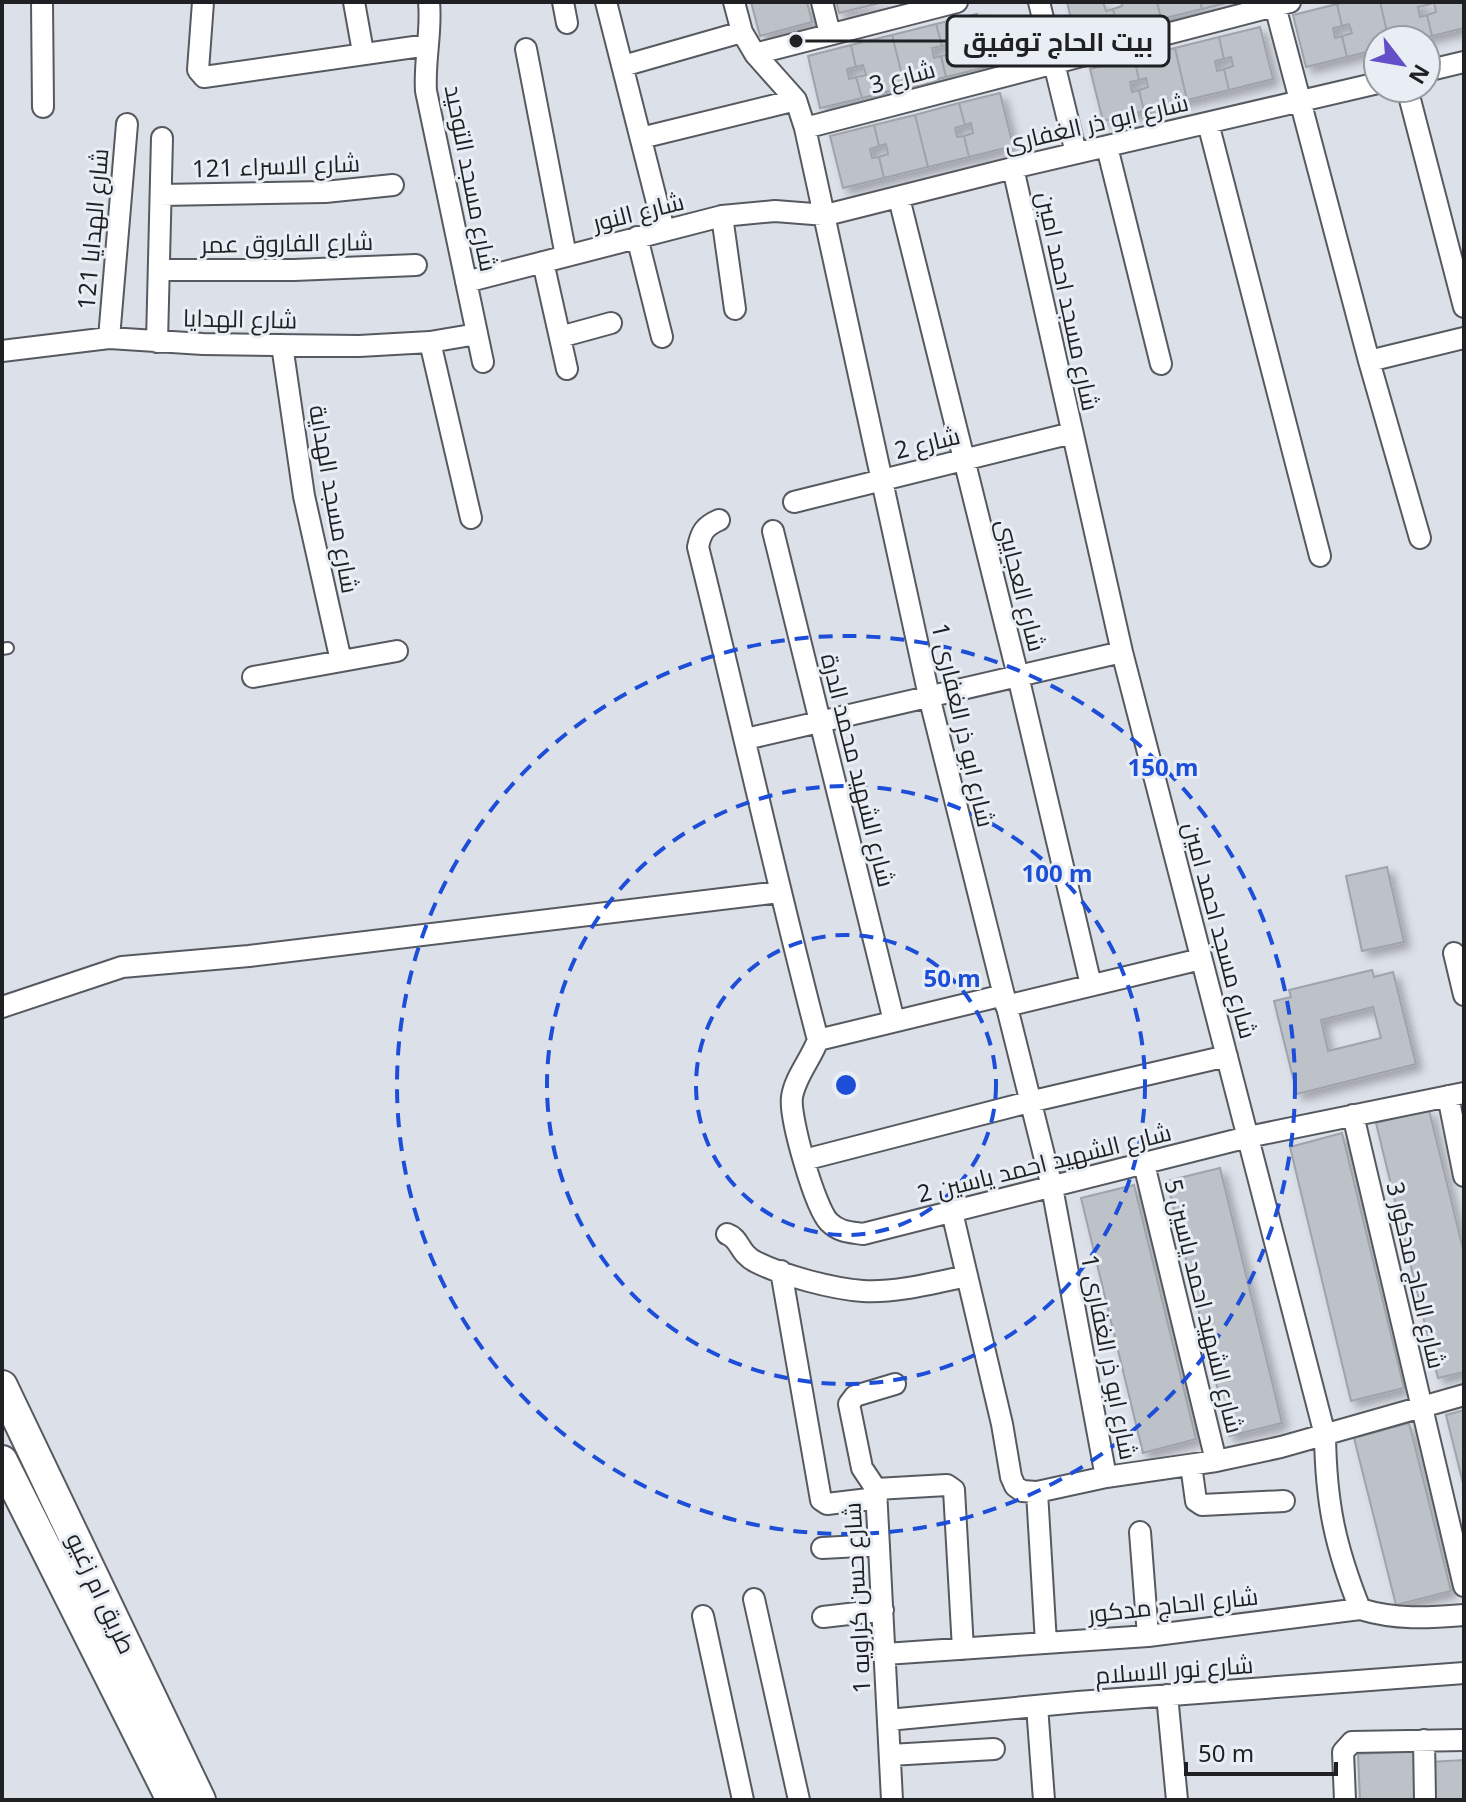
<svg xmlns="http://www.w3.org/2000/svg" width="1466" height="1802" font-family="'Noto Sans',Cairo,sans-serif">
<defs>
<filter id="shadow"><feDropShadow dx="6" dy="6" stdDeviation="4" flood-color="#0004"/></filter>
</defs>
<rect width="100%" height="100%" fill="#dce0e8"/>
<!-- building -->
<path fill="#bdc2c9" stroke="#9fa3aa" stroke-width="2" fill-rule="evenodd" filter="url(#shadow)" d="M751 2H807L812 22 760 36Z
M836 2H884L839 13Z
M1067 2H1103L1106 11 1113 9 1118 30 1076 40Z
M1121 2H1157L1161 19 1118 30 1113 9 1122 6Z
M1157 2H1200L1202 9 1161 19Z
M1200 2H1230L1202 9Z
M1345 2H1380L1389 40H1378V49L1347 57 1342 36 1352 33 1349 24 1342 26 1337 4Z
M1380 2H1427V5L1418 7 1420 17 1427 15 1432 36 1415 40H1389Z
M1427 2H1464V28L1432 36 1427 15 1436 12 1434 3 1427 5Z
M1337 4 1342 26 1333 28 1335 38 1342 36 1347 57 1306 67 1293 15Z
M977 14 990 66 946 77 941 56 951 54 948 44 942 46 936 24Z
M936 24 942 46 932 48 934 58 941 56 946 77 905 87 892 35Z
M1260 27 1273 79 1229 90 1224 69 1233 66 1231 57 1224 59 1219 37Z
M892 35 905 87 862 98 856 77 866 75 863 65 856 67 851 45Z
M1219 37 1224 59 1215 61 1217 71 1224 69 1229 90 1187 100 1175 48Z
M851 45 856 67 847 69 849 79 856 77 862 98 820 108 808 56Z
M1175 48 1187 100 1144 111 1139 90 1148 87 1146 78 1139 80 1134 58Z
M1134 58 1139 80 1130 82 1132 92 1139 90 1144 111 1103 121 1090 69Z
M1000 93 1013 146 969 157 964 136 973 133 971 123 965 125 959 103Z
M959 103 965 125 955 128 957 137 964 136 969 157 928 167 915 115Z
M915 115 928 167 884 178 879 157 888 154 886 144 879 146 874 125Z
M874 125 879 146 870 149 872 158 879 157 884 178 843 188 830 136Z
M1387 867 1404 942 1362 951 1346 876Z
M1372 970 1374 977 1393 972 1416 1064 1297 1094 1274 1001 1291 997 1289 990ZM1373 1007 1381 1038 1328 1051 1321 1020Z
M1429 1110 1464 1253V1372L1438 1378 1376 1123Z
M1342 1133 1404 1388 1351 1401 1290 1147Z
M1220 1168 1282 1423 1229 1436 1167 1181Z
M1134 1185 1196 1439 1143 1453 1081 1198Z
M1464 1410V1487L1446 1415Z
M1409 1423 1451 1591 1396 1605 1354 1438Z
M1414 1751 1416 1800H1360L1358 1754Z
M1464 1760V1800H1431L1430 1762Z"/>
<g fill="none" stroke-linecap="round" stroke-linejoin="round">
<!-- service casing -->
<g stroke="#565a60" stroke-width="14">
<path id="service" d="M2 649 8 648"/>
</g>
<!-- minor casing -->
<g stroke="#565a60" stroke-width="24">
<path id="minor" d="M42 2 43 107
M203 2 198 70 204 77 428 45
M354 2 363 52
M429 2C432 32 424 60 426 91L483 362
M563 2 567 23
M606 2 664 230
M734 2 742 32 755 54 796 100 805 128 929 696 1052 1187 1106 1477
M822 2 830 34
M1039 2 1076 153
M1274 2 1369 361 1420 538
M526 49 566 256
M755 54 957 2
M623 66 742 32
M1426 71 1464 62
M1407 88 1464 307
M1208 123 1320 556
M805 128 1290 2
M641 138 796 100
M1107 147 1161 364
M1013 168 1122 652 1325 1435C1326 1504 1335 1546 1360 1609
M161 195 325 192 393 185
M899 198 1018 676 1091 985
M722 216 735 309
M637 237 662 337
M543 262 567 369
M159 270H294L416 265
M466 282 722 216 775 211 826 215 1013 168 1378 83
M560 337 611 323
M109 338 127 124
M157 342 162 138
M430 342 471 518
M282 345 304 496 341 661
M2 351 109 338 203 344 359 346 430 342 477 334
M1369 361 1464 338
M794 502 1072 433
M719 520C705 526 701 532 698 547 739 711 775 876 818 1040
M773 531 894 1021
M253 677 397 651
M746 739 1122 652
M1454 953 1464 995
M1006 1006 1201 959
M2 1007 122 967 249 956 779 892
M818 1040C811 1059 795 1077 792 1097 789 1117 815 1208 829 1222 839 1232 850 1232 863 1234L1248 1137 1464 1093
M818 1040 1004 995
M1448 1096 1464 1176
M1353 1115 1464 1586
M804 1160 1029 1102 1227 1056
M1144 1164 1216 1461
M952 1212 1002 1424 1011 1477 1015 1486 1022 1491 1037 1492 1106 1477 1216 1461 1281 1447 1464 1395
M727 1234C741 1239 738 1253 756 1262 784 1276 833 1289 863 1291 897 1293 933 1283 967 1276
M781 1271 821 1500 827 1504 877 1498
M1191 1465 1196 1501 1202 1505 1284 1501
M876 1489 947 1485 954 1490 963 1649
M1037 1492 1046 1643
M1140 1532 1148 1636
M822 1548 879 1545
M754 1599 799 1800
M703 1616 743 1800
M823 1617 883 1610
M885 1654 1148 1636 1360 1609C1396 1620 1427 1618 1464 1615
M1167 1695 1177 1800
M1037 1706 1044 1800
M888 1720 1078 1702 1464 1673
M1424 1740 1425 1800
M890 1755 994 1749
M892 1800 876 1489 862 1468 849 1404 855 1396 895 1384
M1345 1800 1343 1752 1352 1742 1464 1740"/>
</g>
<!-- primary casing -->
<g stroke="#565a60" stroke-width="34">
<path id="primary" d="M2 1386 200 1800
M2 1461 172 1800"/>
</g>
<!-- service -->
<use href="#service" stroke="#fff" stroke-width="10"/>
<!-- minor -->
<use href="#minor" stroke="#fff" stroke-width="20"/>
<!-- primary -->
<use href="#primary" stroke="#fff" stroke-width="30"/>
</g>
<!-- distance rings -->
<g fill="none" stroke="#1d4ed8" stroke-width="4" stroke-dasharray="14 10">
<circle cx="846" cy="1085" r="150"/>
<circle cx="846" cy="1085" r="299"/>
<circle cx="846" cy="1085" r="449"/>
</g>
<g text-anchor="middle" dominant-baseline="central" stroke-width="6" stroke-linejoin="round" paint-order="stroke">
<!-- street labels -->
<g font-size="24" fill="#1e2023" stroke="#e9eef5">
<text transform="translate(902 76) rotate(-15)">شارع 3</text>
<text transform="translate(1096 122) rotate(-13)">شارع ابو ذر الغفارى</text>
<text transform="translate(276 165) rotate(-2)">شارع الاسراء 121</text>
<text transform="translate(472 178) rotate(79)">شارع مسجد التوحيد</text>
<text transform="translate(638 211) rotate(-14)">شارع النور</text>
<text transform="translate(92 229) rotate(-85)">شارع الهدايا 121</text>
<text transform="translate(287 242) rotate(-1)">شارع الفاروق عمر</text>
<text transform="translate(1069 301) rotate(78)">شارع مسجد احمد امين</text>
<text transform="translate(240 318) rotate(1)">شارع الهدايا</text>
<text transform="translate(927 442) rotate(-14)">شارع 2</text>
<text transform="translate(335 499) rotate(80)">شارع مسجد الهداية</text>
<text transform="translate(1022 585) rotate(76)">شارع العجايبى</text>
<text transform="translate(964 725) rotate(77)">شارع ابو ذر الغفارى 1</text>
<text transform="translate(859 770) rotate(76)">شارع الشهيد محمد الدرة</text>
<text transform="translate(1221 930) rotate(75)">شارع مسجد احمد امين</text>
<text transform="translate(1044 1162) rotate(-14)">شارع الشهيد احمد ياسين 2</text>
<text transform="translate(1417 1275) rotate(77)">شارع الحاج مدكور 3</text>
<text transform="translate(1205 1306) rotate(76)">شارع الشهيد احمد ياسين 5</text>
<text transform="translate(1110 1357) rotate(79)">شارع ابو ذر الغفارى 1</text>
<text transform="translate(102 1593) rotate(65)">طريق ام زغيو</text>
<text transform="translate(856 1598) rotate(-93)">شارع حسن كراويه 1</text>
<text transform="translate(1173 1604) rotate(-6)">شارع الحاج مدكور</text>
<text transform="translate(1174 1669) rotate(-4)">شارع نور الاسلام</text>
</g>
</g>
<circle cx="846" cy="1085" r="12" fill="#1d4ed8" stroke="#e9eef5" stroke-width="4"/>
<g font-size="24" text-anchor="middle" font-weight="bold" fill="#1d4ed8" stroke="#e9eef5" stroke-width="6" stroke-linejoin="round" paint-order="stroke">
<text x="1163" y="776">150 m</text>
<text x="1057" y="882">100 m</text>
<text x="952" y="987">50 m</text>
</g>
<!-- callouts -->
<path fill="none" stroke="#1e2023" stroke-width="3" d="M796 41L947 41"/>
<circle fill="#1e2023" stroke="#e9eef5" stroke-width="3" cx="796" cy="41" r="8"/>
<rect fill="#e9eef5" stroke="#1e2023" stroke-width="3" x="947" y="16" width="222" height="50" rx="8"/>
<g font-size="26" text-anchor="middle" font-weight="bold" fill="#1e2023">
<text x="1058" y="51">بيت الحاج توفيق</text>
</g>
<!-- border -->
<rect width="1466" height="1802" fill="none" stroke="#1e2023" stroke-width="8"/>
<!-- north arrow -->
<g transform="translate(1402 64) rotate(121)"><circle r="38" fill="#e9eef5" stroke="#989ca1" stroke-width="2"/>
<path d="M0-6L14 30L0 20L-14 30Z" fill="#634fc8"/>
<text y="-12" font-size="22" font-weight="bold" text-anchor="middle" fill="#1e2023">N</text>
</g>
<!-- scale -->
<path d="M1186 1762v12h150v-12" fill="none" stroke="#1e2023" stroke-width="4"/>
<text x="1198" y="1762" font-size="24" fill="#1e2023" stroke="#e9eef5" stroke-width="6" paint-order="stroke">50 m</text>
</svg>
